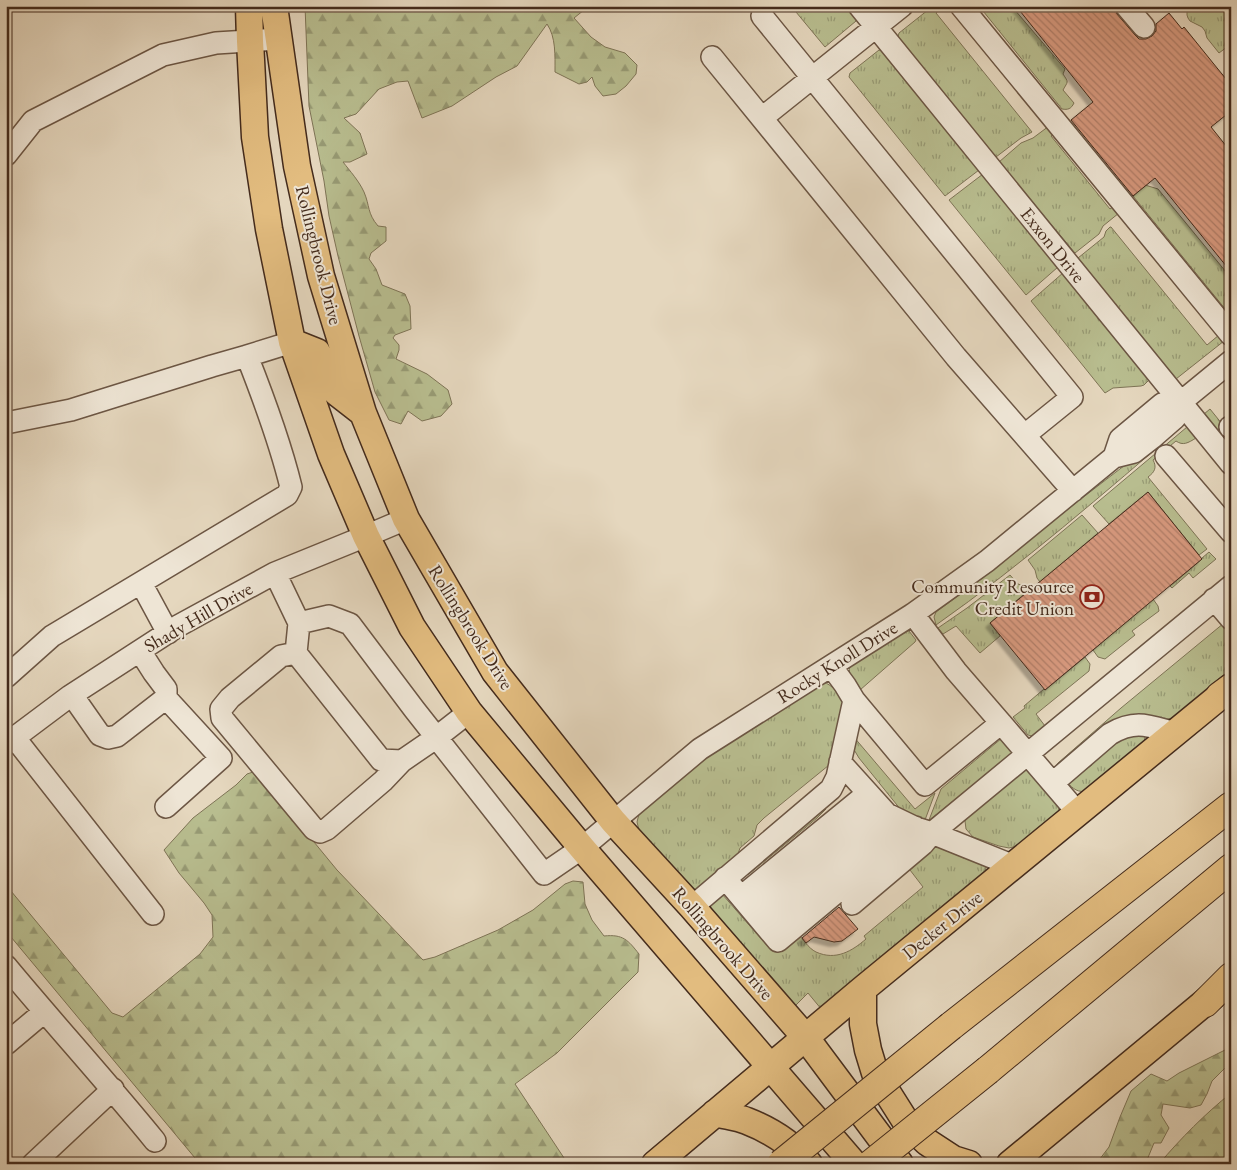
<svg xmlns="http://www.w3.org/2000/svg" width="1237" height="1170" font-family="'EB Garamond',serif">
<defs>
<pattern id="grass-tufts" width="24" height="20" patternUnits="userSpaceOnUse" patternTransform="scale(1.25)"><rect width="24" height="20" fill="#b8bd8f"/><path d="M3 7l-1-3M5 7V3M7 7l1-3M15 17l-1-3M17 17v-4M19 17l1-3" fill="none" stroke="#979a74"/></pattern>
<pattern id="forest-firs" width="22" height="20" patternUnits="userSpaceOnUse" patternTransform="scale(1.25)"><rect width="22" height="20" fill="#b8bd8f"/><path d="M5 1l3.5 6h-7zM16 11l3.5 6h-7z" fill="#979a74"/></pattern>
<pattern id="building-back-hatch" width="6" height="6" patternUnits="userSpaceOnUse" patternTransform="scale(1.25)"><rect width="6" height="6" fill="#d6987d"/><path d="M-1 5l2 2M0 0l6 6M5-1l2 2" fill="none" stroke="#af7c66"/></pattern>
<filter id="shadow"><feDropShadow dx="-4.5" dy="4.5" stdDeviation="1" flood-color="#0004"/></filter>
</defs>
<rect width="100%" height="100%" fill="#e5d7be"/>
<filter id="stains"><feTurbulence type="fractalNoise" baseFrequency=".004" numOctaves="4"/><feColorMatrix values="0 0 0 0 .2 0 0 0 0 .09 0 0 0 0 .02 0 0 0 .5 -.17"/></filter>
<radialGradient id="worn" r=".72"><stop offset=".6" stop-color="#630" stop-opacity="0"/><stop offset="1" stop-color="#630" stop-opacity=".3"/></radialGradient>
<!-- grass -->
<path fill="url(#grass-tufts)" stroke="#7e7456" d="M791 6H847L856 18V21L825 47Z
M933 6H944L936 13 1032 132 1021 138 996 157 898 37 899 33Z
M979 6H1009L1014 9 1065 69 1063 74C1069 83 1068 81 1063 90L1074 103C1071 109 1068 110 1062 109Z
M1187 6H1231V44L1219 53 1207 38 1205 31 1202 27 1190 21 1188 18 1187 15Z
M879 50 882 51 979 170 945 196 849 77 850 73Z
M1049 126 1055 133 1051 136 1110 209 1114 206 1119 213 1103 226 1099 234 1075 253 999 162 1021 143 1033 138Z
M983 174 1058 267 1026 295 949 200Z
M1145 185 1158 189 1231 278V316L1133 196Z
M1110 227H1111L1207 345 1219 335 1224 341 1176 379 1078 258 1104 237 1106 231Z
M1064 272 1094 313 1149 380 1144 385 1141 386 1113 388 1105 393 1031 301Z
M1210 409 1231 435V447L1204 414Z
M1183 423 1185 424C1104 493 1023 564 936 625L934 617 936 612 976 583 1077 502 1168 432Z
M1187 427 1196 438C1188 443 1183 446 1176 441L1153 460C1157 467 1155 472 1148 477L1207 549 1199 555 1148 492 1109 524 1093 506Z
M1082 515 1098 533 1040 582 1037 578 1035 570 1028 560Z
M1209 552 1216 559 1193 578 1189 573 1172 588 1170 586 1202 559V558Z
M1010 575 1018 584 1027 587 1029 590 990 623 1000 636 980 653 956 626 943 634 938 628 967 608Z
M1153 599 1158 606 1159 611 1132 631 1135 635 1105 659 1098 657 1093 650Z
M1224 623 1231 631V672L1180 714 1173 718 1156 721 1061 767 1056 766 1058 763 1121 708Z
M905 631H909L916 640 915 642 860 690C855 683 847 675 850 666Z
M1085 657 1090 664 1089 671 1036 714 1045 726 1032 736 1028 735 1013 717 1025 708 1024 706 1044 689 1045 690Z
M823 682C833 685 839 694 843 703L834 761 764 818 757 825 754 836 740 848 735 863 695 891 643 836 639 830 637 822 640 810 693 767 730 741Z
M1144 733 1145 737 1144 743 1088 791C1078 793 1073 789 1067 782L1092 765 1088 761 1120 734Z
M853 736 915 809 935 793 925 820 901 810 859 758 853 748Z
M1002 738 1015 751 932 818 929 820 941 789Z
M1027 765 1058 803 1059 809 1057 816 1021 845 1009 848 999 846 973 837 966 829 965 821 966 816Z
M824 807 826 809 817 818 749 874 746 875Z
M938 846 984 864 986 868 985 872 822 1010 808 993 795 1006 708 910 709 902 722 894 770 949 774 950 797 932C803 939 808 948 816 952 836 961 852 951 866 939L864 936 923 887 910 870C919 862 927 851 938 846Z"/>
<!-- forest -->
<path fill="url(#forest-firs)" stroke="#7e7456" d="M305 6H589L574 18 591 37 605 47 625 53 637 65 636 74 626 86 616 94 603 96 595 86 592 77 587 82 579 84 555 72C555 56 556 37 547 24L517 66 496 77 452 106 422 118 408 81 397 82 379 89 356 114 344 118 360 133 367 154 350 162H343C350 171 359 181 364 192 370 206 367 213 378 226L386 227V241L371 253 369 259 376 269 382 285 405 294 410 306 411 329 395 335 393 338 399 345V350L396 359 427 374 448 390 452 404 441 416 422 421 408 411 401 424 389 420 375 392 359 336 338 256 329 216 324 181 309 106Z
M253 772 263 780 337 870 423 960 435 957 498 930 533 910 565 884 573 881 583 882 585 904 592 920 604 936C623 934 628 940 639 954L638 972 557 1053 515 1084 568 1164H200L6 931V885L112 1013 123 1017 200 954 213 937 212 915 204 903 179 873 164 850 193 818 236 785 247 774Z
M1231 1047V1068L1226 1067 1212 1081 1207 1094 1201 1105 1190 1108 1163 1104 1161 1115 1169 1128 1161 1143H1154L1147 1160 1144 1164H1096L1109 1147 1120 1117 1131 1091 1151 1074 1167 1081 1179 1073Z
M1231 1093V1164H1159C1181 1138 1205 1114 1231 1093Z"/>
<!-- building -->
<path fill="url(#building-back-hatch)" stroke="#442b1c" filter="url(#shadow)" d="M1016 6H1114L1117 14 1135 35 1139 39H1146L1152 36 1156 31V24L1169 13 1182 29 1184 27 1213 63 1231 85V111L1211 127 1231 152V272L1155 178 1133 196 1071 120 1093 102Z
M1148 492 1202 559 1045 690 990 623Z
M839 907 858 929 842 941 834 942 814 937 806 943 802 938Z"/>
<g fill="none" stroke-linecap="round" stroke-linejoin="round">
<!-- minor casing -->
<g stroke="#6c5644" stroke-width="24">
<path id="minor" d="M859 6 1231 464
M961 6 1231 335
M1126 6 1144 27
M762 16 1072 397 1025 435
M712 57 956 357 1073 491
M762 118 902 6
M6 155 33 121 163 55 216 43 279 39
M1181 402 1231 361
M6 423 71 410 212 366 247 356
M1230 427H1231
M1166 456 1231 532
M1114 457 1120 439 1162 404 1181 402
M275 573 299 623 329 616 350 624 414 709 544 874 582 848 700 749 913 614 987 561 1114 457 1134 452 1152 438 1175 418 1181 402
M141 583 168 633
M1214 599 1231 619
M299 623 296 653 381 760 402 761 437 737 469 712
M296 653 281 656 230 698 221 709 222 718 314 829 320 832 327 829 383 781 402 761
M6 677 52 636 287 495 291 487C280 442 264 399 247 356L292 342
M72 695 100 735 108 738 117 736 166 698V689L154 673 140 651
M854 700 925 785 1001 723 956 671 913 614
M1001 723 1078 813
M14 737 153 914
M6 744 70 696 178 626 275 573 366 536 406 519
M840 762 887 814 916 828 932 833 1014 866
M1053 783 1110 734C1136 719 1149 726 1175 733
M166 807 221 758 166 698
M725 878 778 941 915 827
M741 897 868 793
M852 904 923 844 932 833 1231 586
M692 907 831 789 837 777 854 700 845 685 831 666
M754 912 880 807
M766 926 895 819
M6 966C55 1025 107 1082 155 1141
M6 1044 44 1012
M33 1164 113 1089"/>
</g>
<!-- major casing -->
<g stroke="#442b1c" stroke-width="29">
<path id="major" d="M249 6 250 41 255 137 269 229 292 342 331 454 366 536 412 627 469 712 582 848 854 1164
M274 6 297 166 321 276 363 413 406 519 495 672 613 821 692 907 806 1038 900 1164
M292 342 317 352 336 392 363 413
M863 989V1024L868 1050 875 1073 906 1122 927 1142 953 1159 969 1164
M715 1113C726 1116 737 1117 747 1121 770 1130 793 1145 809 1164
M655 1164 863 989 1231 687
M1010 1164 1221 989"/>
</g>
<!-- highway casing -->
<g stroke="#442b1c" stroke-width="30">
<path id="highway" d="M1220 696 1231 688
M1205 1003 1231 977
M951 1026 1231 806
M988 1070 1231 868"/>
</g>
<!-- minor -->
<use href="#minor" stroke="#eee5d5" stroke-width="21"/>
<!-- major -->
<use href="#major" stroke="#e2bc7f" stroke-width="26"/>
<!-- highway -->
<use href="#highway" stroke="#e2bc7f" stroke-width="28"/>
<!-- highway-bridge casing -->
<g stroke="#442b1c" stroke-width="30" stroke-linecap="butt">
<path id="highway-bridge" d="M781 1164 951 1026
M871 1164 988 1070"/>
</g>
<!-- highway-bridge -->
<use href="#highway-bridge" stroke="#e2bc7f" stroke-width="28"/>
</g>
<!-- icons -->
<defs>
<g id="bank-ring" transform="scale(1.25)"><circle r="9.5" fill="#eee5d5" stroke="#8f2418" stroke-width="1.5"/><path d="M-6-4H6V4H-6ZM0-2.3a2.3 2.3 0 1 0 0 4.6a2.3 2.3 0 1 0 0-4.6Z" fill="#8f2418"/></g>
</defs>
<g fill-rule="evenodd">
<use href="#bank-ring" x="1092" y="597"/>
</g>
<g text-anchor="middle" dominant-baseline="central" stroke-width="4" stroke-linejoin="round" paint-order="stroke">
<!-- street labels -->
<g font-size="19" fill="#442b1c" stroke="#eee5d5">
<text transform="translate(1053 245) rotate(51)">Exxon Drive</text>
<text transform="translate(319 255) rotate(76)">Rollingbrook Drive</text>
<text transform="translate(198 617) rotate(-30)">Shady Hill Drive</text>
<text transform="translate(471 627) rotate(58)">Rollingbrook Drive</text>
<text transform="translate(837 662) rotate(-32)">Rocky Knoll Drive</text>
<text transform="translate(942 925) rotate(-39)">Decker Drive</text>
<text transform="translate(723 943) rotate(49)">Rollingbrook Drive</text>
</g>
<!-- poi labels -->
<g font-size="19" fill="#442b1c" stroke="#eee5d5" text-anchor="end">
<text x="1074" y="586">Community Resource<tspan x="1074" dy="22">Credit Union</tspan></text>
</g>
</g>
<!-- margin -->
<rect width="1237" height="1170" fill="none" stroke="#e5d7be" stroke-width="25"/>
<rect x="8" y="8" width="1222" height="1155" fill="none" stroke="#442b1c" stroke-width="2.5"/>
<rect x="12" y="12" width="1212" height="1145" fill="none" stroke="#442b1c"/>
<rect width="100%" height="100%" filter="url(#stains)"/>
<rect width="100%" height="100%" fill="url(#worn)"/>
</svg>
